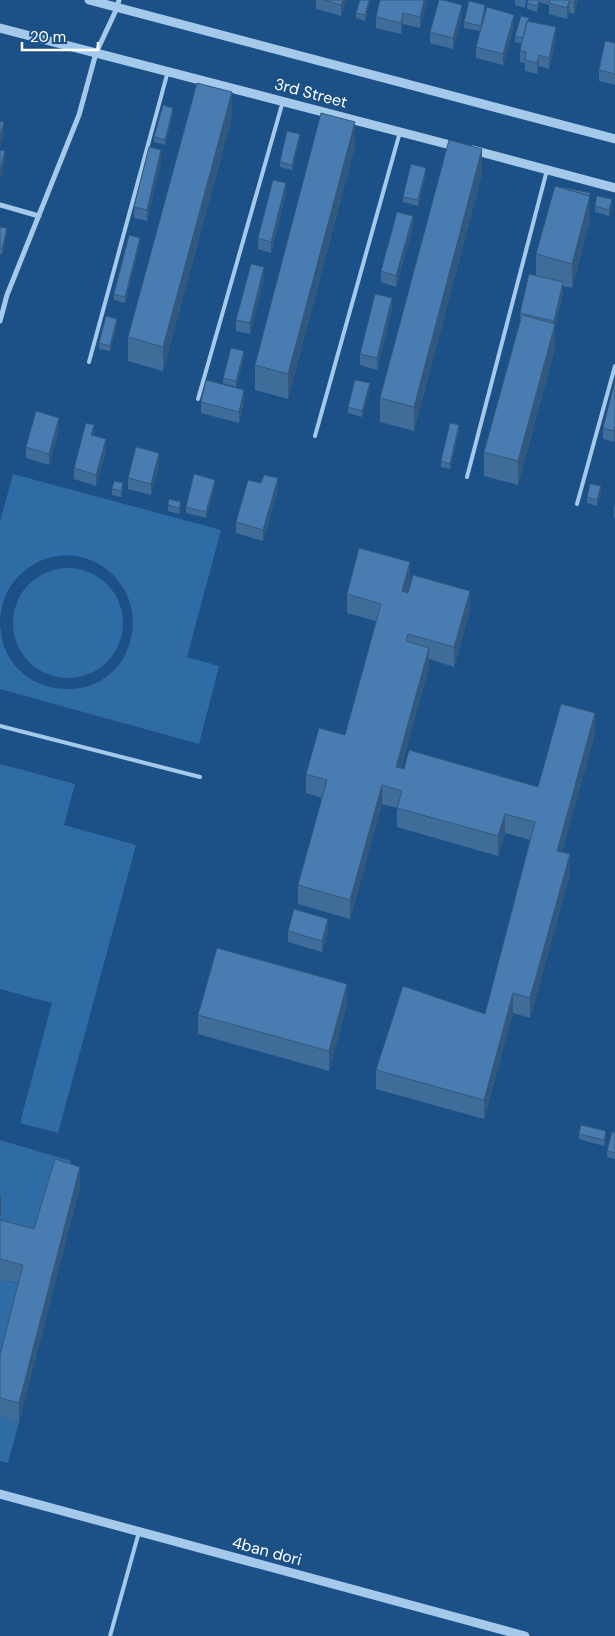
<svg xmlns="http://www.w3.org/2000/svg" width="615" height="1636" font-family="'DM Sans',sans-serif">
<rect width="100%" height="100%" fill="#1c5187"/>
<!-- green -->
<path fill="#2f6ba5" d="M13 474 221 530 187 657 219 666 199 744 0 689V624C1 630 1 637 3 643 14 679 51 695 85 687 105 682 121 667 128 648 153 582 77 526 23 572 15 579 7 589 4 600 2 606 1 613 0 619V522Z
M13 623a55 55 0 1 1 110 0a55 55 0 1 1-110 0Z
M0 764 75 784 64 825 136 845 58 1133 20 1123 52 1003 0 989Z
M0 1140 71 1161 65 1181 34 1249 0 1239Z
M0 1279 23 1285 0 1374Z
M0 1417 19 1422 8 1463 0 1461Z"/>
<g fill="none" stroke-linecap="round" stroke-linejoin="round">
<!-- service -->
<path stroke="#a5c9eb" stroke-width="4" d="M89 362 168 71
M198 399 283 101
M315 436 400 132
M467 477 547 170
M577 504 615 366
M0 726 200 777
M110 1636 139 1532"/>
<!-- minor -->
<path stroke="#a5c9eb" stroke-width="5" d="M0 205 39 216
M0 321 7 295 79 115 96 53 117 8 119 0"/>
<!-- tertiary -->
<path stroke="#a5c9eb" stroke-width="9" d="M89 0 615 139
M0 28 458 147
M473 150 615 188
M0 1494 525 1636"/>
</g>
<!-- wall -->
<path fill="#3f6c99" d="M316 0H346L341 16 316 9Z
M370 0 365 21 356 18V13Z
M427 0 420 28 403 24 401 34 376 28V17Z
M515 0H526L525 8 515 5Z
M528 0H578L574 14 569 12 567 19 549 14V5L539 2V6L537 12 527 9V3Z
M485 10 483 22 514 26 503 65 476 58V47L480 31 464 28V22Z
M462 16 453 49 430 43V32Z
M529 21 556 39 549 69 539 66 537 74 525 71V63L520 62V51L522 44 515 42V36Z
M615 43V85L599 81V70Z
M173 113 165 145 154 142V137Z
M232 117 163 371 128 361V337Z
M300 140 292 170 280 167V162Z
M355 146 288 399 255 390V365Z
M161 161 147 221 134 218V207Z
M426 173 418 206 403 202V197Z
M482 174 414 431 380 422V398Z
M286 194 271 253 258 249V238Z
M590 199V220L572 288 563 286V293L555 327V348L518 485 484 476V452L520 321V313L536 275V254Z
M612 205 609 216 595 212V206Z
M0 227 7 234 2 254H0Z
M413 227 396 287 381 282V271Z
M140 244 125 303 114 300V294Z
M264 278 250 334 236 331V320Z
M392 309 377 370 360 365V354Z
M117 324 110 351 99 349V343Z
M244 357 236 387 223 383V378Z
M615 381V438L614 442 603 439V428Z
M370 389 362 417 348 413V407Z
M244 401 239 423 201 413V402Z
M59 429 49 465 26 458V447Z
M459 431 450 469 441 467V461Z
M94 436 106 450 96 486 74 479V468Z
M159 464 151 495 128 489V478Z
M215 485 206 518 186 513V507Z
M112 489H123L121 497 112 495Z
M278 490 263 541 236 533V522Z
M601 492 597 506 587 503V497Z
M615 503V518H614V507Z
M168 505 181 508 179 514 168 511Z
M410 582 407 592 470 610 454 667 429 659V667L401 768 538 787 595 733 562 852 570 874 530 1018 513 1013 484 1119 376 1089V1070L485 1014 530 840 505 833 498 856 397 827V808L382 804 350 919 298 904V885L322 798 306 793V774L345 735 376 621 347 613V594Z
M328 930 322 952 288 942V931Z
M347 1004 329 1071 198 1034V1015Z
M615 1133V1159L607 1157V1151Z
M579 1134 606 1136 604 1146 579 1139Z
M80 1186 19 1422 0 1417V1355L18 1283 0 1279V1220L34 1229Z"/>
<!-- shaded-wall -->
<path fill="#33587d" d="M343 0H346L341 16V5Z
M369 0H370L365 21V15Z
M424 0H427L420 28V17Z
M539 0V6L537 12V6Z
M575 0H578L574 14V3Z
M569 1V12L567 19V8Z
M462 5V16L453 49V38Z
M485 5V10L481 31V26Z
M403 13V24L401 34V23Z
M514 15V26L503 65V54Z
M556 27V39L549 69V58Z
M539 55V66L537 74V63Z
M232 92V117L163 371V347Z
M173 108V113L165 145V140Z
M4 122V133L0 147V136Z
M355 122V146L288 399V374Z
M300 134V140L292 170V165Z
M482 149V174L414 431V407Z
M161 150V161L147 221V210Z
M5 151V162L0 181V170Z
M426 168V173L418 206V200Z
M286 183V194L271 253V242Z
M590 193V220L572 288V264Z
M612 199V205L609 216V210Z
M413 216V227L396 287V276Z
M7 228V234L2 254V249Z
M140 238V244L125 303V297Z
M264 267V278L250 334V323Z
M563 282V293L555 327V348L518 485V461L554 328V321Z
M392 298V309L377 370V358Z
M117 319V324L110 351V346Z
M244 351V357L236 387V381Z
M370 383V389L362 417V411Z
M244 390V401L239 423V412Z
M59 418V429L49 465V454Z
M94 425V436L91 435Z
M459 425V431L450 469V464Z
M615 426V438L614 442V431Z
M106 439V450L96 486V475Z
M159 453V464L151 495V484Z
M278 478V490L263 541V530Z
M215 480V485L206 518V512Z
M123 483V489L121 497V491Z
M601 486V492L597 506V500Z
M181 502V508L179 514V508Z
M410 562V582L402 610V591Z
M470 591V610L454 667V647Z
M429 648V667L396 786V767Z
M595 713V733L557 870V851Z
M382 785V804L350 919V900Z
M505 814V833L498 856V836Z
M570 854V874L530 1018V998Z
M328 919V930L322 952V941Z
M347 984V1004L329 1071V1051Z
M513 993V1013L484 1119V1100Z
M606 1131V1136L604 1146V1140Z
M80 1167V1186L19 1422V1403Z
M1 1194V1213L0 1217V1198Z"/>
<!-- building -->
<path fill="#497db2" stroke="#33587d" d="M324 0H343L341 5Z
M360 0H369L365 15 356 13Z
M380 0H424L420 17 403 13 401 23 376 17Z
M439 0H443L462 5 453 38 430 32Z
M528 0H539L537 6 527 3Z
M550 0H575L574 3 569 1 567 8 549 3Z
M469 1 485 5 481 26 464 22Z
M487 7 514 15 503 54 476 47Z
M521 16 529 18 528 21H527L523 38 515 36Z
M527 21 556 27 549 58 539 55 537 63 525 60 526 52 520 51Z
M605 41 615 43V74L599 70Z
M197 83 232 92 163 347 128 337Z
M163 105 173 108 165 140 154 137Z
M321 113 355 122 288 374 255 365Z
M0 121 4 122 0 136Z
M287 131 300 134 292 165 280 162Z
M449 140 482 149 414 407 380 398Z
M149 147 161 150 147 210 134 207Z
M0 150 5 151 0 170Z
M411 164 426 168 418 200 403 197Z
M273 180 286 183 271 242 258 238Z
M555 186 590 196 572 264 536 254Z
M562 187 590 193V196L562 188Z
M597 196 612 199 609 210 595 206Z
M397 212 413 216 396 276 381 271Z
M0 227 7 228 2 249 0 248Z
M129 235 140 238 125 297 114 294Z
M251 264 264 267 250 323 236 320Z
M529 274 563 282 554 321 520 313Z
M375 294 392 298 377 358 360 354Z
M522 315 555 324 518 461 484 452Z
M106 316 117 319 110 346 99 343Z
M231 348 244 351 236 381 223 378Z
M206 380 244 390 239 412 201 402Z
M355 380 370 383 362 411 348 407Z
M615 381V426L614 431 603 428Z
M36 411 59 418 49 454 26 447Z
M86 423 94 425 91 435 106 439 96 475 74 468Z
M450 423 459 425 450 464 441 461Z
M136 447 159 453 151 484 128 478Z
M194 474 215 480 206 512 186 507Z
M264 475 278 478 263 530 236 522 248 480 261 483Z
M114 481 123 483 121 491 112 489Z
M590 484 601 486 597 500 587 497Z
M169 499 181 502 179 508 168 505Z
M359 548 410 562 402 591 408 593 413 575 470 591 454 647 408 634 406 641 429 648 396 767 404 769 409 750 538 787 561 704 595 713 557 851 570 854 530 998 513 993 484 1100 376 1070 403 986 485 1014 535 822 505 814 498 836 397 808 402 791 382 785 350 900 298 885 327 780 306 774 319 728 345 735 381 604 347 594Z
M294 909 328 919 322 941 288 931Z
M217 948 347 984 329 1051 198 1015Z
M581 1125 606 1131 604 1140 579 1134Z
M612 1132 615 1133V1153L607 1151Z
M55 1159 80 1167 19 1403 0 1398V1355L23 1265 0 1259V1220L34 1229Z"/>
<g text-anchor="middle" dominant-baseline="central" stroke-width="4" stroke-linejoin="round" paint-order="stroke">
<!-- street labels -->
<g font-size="16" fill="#fff" stroke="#1c5187">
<text transform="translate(311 93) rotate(15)">3rd Street</text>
<text transform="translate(267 1551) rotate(15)">4ban dori</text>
</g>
</g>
<!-- scale -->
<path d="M22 42v8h76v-8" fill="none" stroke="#ffffff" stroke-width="2.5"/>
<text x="30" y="42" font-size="15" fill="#ffffff" stroke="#1c5187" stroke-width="4" paint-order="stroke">20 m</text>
</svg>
